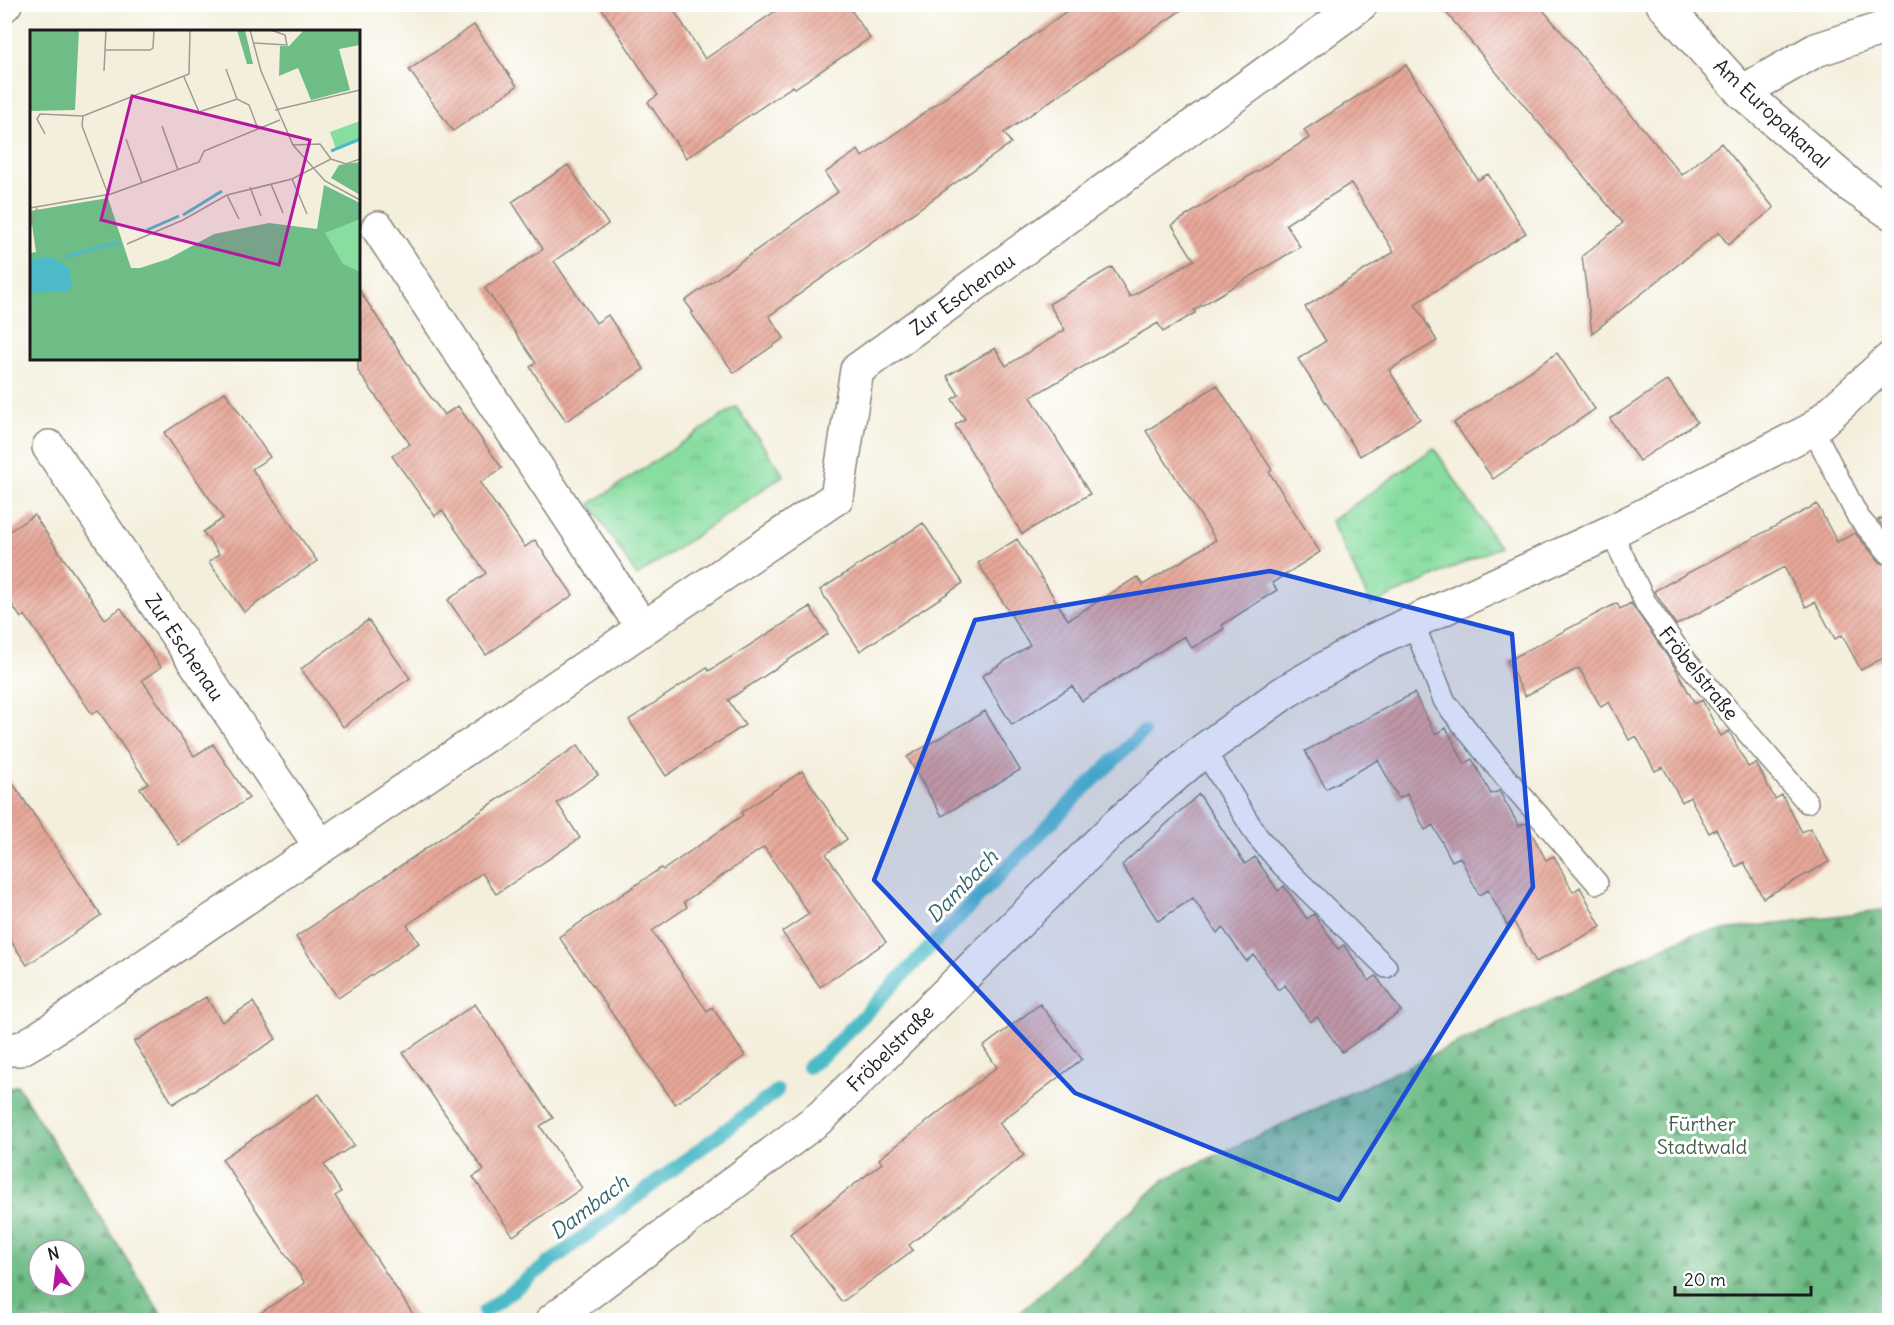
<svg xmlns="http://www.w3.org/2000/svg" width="1894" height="1325" font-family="Delius,sans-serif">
<defs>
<pattern id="forest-firs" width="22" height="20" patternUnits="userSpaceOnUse" patternTransform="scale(1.5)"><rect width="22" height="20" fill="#6ebc86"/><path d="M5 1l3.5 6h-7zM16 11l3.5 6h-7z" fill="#5a986d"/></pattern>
<pattern id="park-tufts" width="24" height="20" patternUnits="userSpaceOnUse" patternTransform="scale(1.5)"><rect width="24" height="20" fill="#88dda0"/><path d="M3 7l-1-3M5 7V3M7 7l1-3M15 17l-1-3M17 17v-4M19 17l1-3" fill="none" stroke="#75bd89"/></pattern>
<pattern id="building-hatch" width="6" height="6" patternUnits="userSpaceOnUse" patternTransform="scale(1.5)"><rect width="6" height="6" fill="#e6a799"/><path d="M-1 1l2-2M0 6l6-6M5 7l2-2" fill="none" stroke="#c58f83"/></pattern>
</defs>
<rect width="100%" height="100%" fill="#fff"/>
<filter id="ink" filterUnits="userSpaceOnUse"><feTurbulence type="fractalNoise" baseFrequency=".0167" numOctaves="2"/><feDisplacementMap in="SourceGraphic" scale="12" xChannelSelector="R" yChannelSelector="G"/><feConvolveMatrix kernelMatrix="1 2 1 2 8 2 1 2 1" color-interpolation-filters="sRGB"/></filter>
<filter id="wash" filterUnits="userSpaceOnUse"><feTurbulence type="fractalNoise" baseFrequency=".008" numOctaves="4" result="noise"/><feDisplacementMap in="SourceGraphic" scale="24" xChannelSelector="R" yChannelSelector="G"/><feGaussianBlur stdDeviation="1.35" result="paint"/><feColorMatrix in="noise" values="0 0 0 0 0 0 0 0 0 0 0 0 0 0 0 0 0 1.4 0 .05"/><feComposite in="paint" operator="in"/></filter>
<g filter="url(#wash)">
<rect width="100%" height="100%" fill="#f4efdd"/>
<!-- forest -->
<path fill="url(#forest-firs)" stroke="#456c51" stroke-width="1.5" fill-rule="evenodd" d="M1889 909V1320H1012L1165 1179 1692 934Z
M17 1085 165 1320H5V1090ZM39 1250H75V1286H39Z"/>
<!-- park -->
<path fill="url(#park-tufts)" stroke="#527c5e" stroke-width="1.5" d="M736 407 784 475 637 576 590 504Z
M1434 448 1499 547 1371 605 1331 521Z"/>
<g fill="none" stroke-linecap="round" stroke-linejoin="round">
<!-- stream -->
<path stroke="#4dbbc7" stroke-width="14" d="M808 1067 829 1051 1075 798 1143 732
M484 1312 777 1091"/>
</g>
<g id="blocks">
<!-- building -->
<path fill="url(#building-hatch)" d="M599 4H670L705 59 786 4H847L870 38 795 88 793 86 686 158 648 102 658 95Z
M1077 4H1190L1004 133 1011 143 769 316 784 338 734 373 691 313 693 312 685 301 838 192 825 173 858 150 862 157Z
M1439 4H1538L1682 175 1721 143 1774 208 1728 245 1719 232 1592 333 1582 256 1623 223Z
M474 25 517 86 453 131 409 70Z
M1406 65 1478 180 1488 174 1526 233 1415 304 1437 341 1389 370 1420 419 1360 456 1298 359 1326 341 1305 307 1394 252 1351 183 1286 224 1300 247 1194 310 1195 313 1163 332 1158 323 1031 397 1090 494 1022 534 955 425 965 419 952 399 959 395 947 376 995 348 1006 366 1065 330 1049 304 1112 267 1130 297 1194 260 1172 225 1309 138 1304 130Z
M568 165 608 224 554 261 596 323 608 315 644 369 566 421 530 367 536 363 485 288 543 249 512 202Z
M358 288 421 384 444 415 458 406 502 468 480 483 525 547 535 540 573 595 486 655 448 600 486 573 442 510 435 516 392 456 410 444 358 371Z
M1557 353 1595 409 1493 479 1454 423Z
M1668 380 1697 422 1639 461 1610 419Z
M1217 385 1272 470 1269 472 1320 552 1272 583 1277 590 1222 625 1224 629 1192 648 1184 636 1082 701 1072 686 1012 725 982 676 1030 645 978 563 1017 539 1068 620 1137 577 1143 585 1216 540 1146 431Z
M225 392 270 457 252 469 317 561 244 612 209 562 219 554 203 532 223 518 164 433Z
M1817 504 1837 542 1855 533 1880 562 1890 566V654L1861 670 1842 635 1835 639 1815 602 1806 607 1784 567 1676 625 1654 591Z
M1890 514V534L1878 520Z
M34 515 105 619 121 608 161 667 142 680 194 756 213 744 249 798 179 845 140 788 148 783 98 710 92 714 25 615 21 618 4 593V535Z
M923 523 963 583 860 651 820 590Z
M1617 603 1620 609 1631 603 1676 669 1695 704 1702 700 1721 736 1729 731 1748 767 1756 763 1775 799 1782 795 1802 832 1810 828 1829 862 1763 898 1744 862 1736 867 1716 829 1709 833 1690 797 1682 802 1663 767 1655 771 1636 736 1629 740 1609 702 1601 707 1579 668 1525 696 1507 661Z
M810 607 828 634 728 700 745 725 666 776 629 720 707 668 709 671Z
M368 620 410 678 343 727 301 669Z
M1414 693 1435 734 1446 728 1465 764 1472 759 1491 794 1499 791 1519 826 1526 823 1546 860 1554 856 1573 892 1580 887 1601 927 1536 962 1514 922 1507 925 1488 890 1479 895 1460 857 1452 861 1433 825 1425 830 1407 794 1399 799 1378 760 1326 789 1305 751Z
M985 711 1020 770 942 816 907 757Z
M578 745 598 775 557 803 580 838 496 894 482 873 407 925 419 943 338 998 296 937Z
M4 770 101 915 27 965 4 931Z
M802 771 847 839 826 854 886 942 820 987 782 932 809 914 764 847 684 902 687 907 652 931 707 1011 712 1007 745 1056 675 1104 559 937 661 868 663 870 743 815 741 813Z
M1199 794 1245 864 1255 857 1278 891 1284 886 1307 919 1314 914 1338 949 1344 945 1369 981 1376 976 1401 1011 1342 1052 1317 1017 1310 1022 1285 985 1278 990 1254 955 1246 961 1223 928 1217 933 1193 898 1158 921 1122 865Z
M206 997 222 1022 253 1002 276 1039 173 1104 134 1042Z
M475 1004 553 1118 540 1126 582 1188 513 1236 473 1177 484 1170 403 1053Z
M1040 1004 1082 1059 999 1123 1024 1155 909 1245 913 1250 842 1302 790 1234 882 1163 879 1159 997 1067 983 1047Z
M319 1094 354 1145 324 1165 341 1192 335 1196 417 1320H250L305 1283 222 1159Z"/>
</g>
</g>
<g filter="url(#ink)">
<use href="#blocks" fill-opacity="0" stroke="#88867c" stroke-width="1.5"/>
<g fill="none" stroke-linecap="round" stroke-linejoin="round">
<!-- service casing -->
<g stroke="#88867c" stroke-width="24">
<path id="service" d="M1813 429 1858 517 1890 554
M1611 532 1646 604 1686 661 1807 802
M1413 623 1445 702 1495 765 1597 883
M1204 750 1257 836 1282 865 1386 967"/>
</g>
<!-- minor casing -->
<g stroke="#88867c" stroke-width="36">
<path id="minor" d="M4 5 5 4
M1742 92 1816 50 1890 26
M378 228 643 628
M49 447 321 847
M4 1049H20L39 1038 837 497 857 370 1361 4
M553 1320 822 1116 1118 824 1204 750 1285 692 1372 641 1611 532 1813 429 1890 359"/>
</g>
<!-- secondary casing -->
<g stroke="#88867c" stroke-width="36">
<path id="secondary" d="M1663 4 1742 92 1850 185 1890 212"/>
</g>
<!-- service -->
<use href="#service" stroke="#fff" stroke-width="21"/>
<!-- minor -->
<use href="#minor" stroke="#fff" stroke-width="33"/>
<!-- secondary -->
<use href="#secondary" stroke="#fff" stroke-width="33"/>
</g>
</g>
<!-- marked area -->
<path fill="#1d4ed8" fill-opacity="0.2" stroke="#1d4ed8" stroke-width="4.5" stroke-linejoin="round" d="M1270 571 1512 634 1533 887 1339 1200 1075 1093 874 880 975 620Z"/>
<g text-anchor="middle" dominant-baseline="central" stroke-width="6" stroke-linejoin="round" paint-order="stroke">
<!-- street labels -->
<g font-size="20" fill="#1c1c1c" stroke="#fff">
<text transform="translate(1772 113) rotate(43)">Am Europakanal</text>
<text transform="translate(962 294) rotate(-36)">Zur Eschenau</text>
<text transform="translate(185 647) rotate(56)">Zur Eschenau</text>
<text transform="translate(1699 673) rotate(51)">Fröbelstraße</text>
<text transform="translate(890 1048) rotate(-45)">Fröbelstraße</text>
</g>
<!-- park labels -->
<g font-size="20" fill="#42604a" stroke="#fff">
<text x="1702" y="1123">Fürther<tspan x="1702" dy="23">Stadtwald</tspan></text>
</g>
<!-- water labels -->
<g font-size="21" font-style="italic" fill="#326469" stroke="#fff">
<text transform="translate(962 886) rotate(-46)">Dambach</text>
<text transform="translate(589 1207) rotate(-37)">Dambach</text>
</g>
</g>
<!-- overview -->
<g transform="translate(30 30)">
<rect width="330" height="330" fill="#f4efdd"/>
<path d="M330 91V111L306 119 300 102Z" fill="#88dda0"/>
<path d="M0 0H49L45 80 0 81ZM207 0H215L223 34H217ZM274 0H330V15L309 19 320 60 281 70 268 38 249 46 250 16H259ZM330 132V165L301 148 309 135ZM294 155 330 173V330H0V223L6 222 0 181 78 168 101 238H110L138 229 184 204 239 193 287 199Z" fill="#6ebc86"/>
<path d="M330 189V242L313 234 295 203Z" fill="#88dda0"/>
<path d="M21 227 39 238 42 256 37 261 0 263V229Z" fill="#4dbbc7"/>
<path fill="none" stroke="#4dbbc7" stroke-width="3" d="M301 121 330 109M153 185 192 161M117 200 149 186M35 227 89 212"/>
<path fill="none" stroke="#9e9b90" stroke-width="1.5" d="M220 0 231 41 263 115 295 151 330 170M223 13 257 15 255 5 241 0M75 20H120L123 18 124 0M196 39 207 69M74 41 76 0M154 47 169 82 207 69 219 75 228 99M245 80 330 60M53 86 52 96 78 164M132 96 148 140M15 104 7 89 10 84 53 86 159 44 160 0M96 109 112 153M263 115 290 114 301 129 316 134 330 129M262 149 277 184M241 154 253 183M220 157 231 186M197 165 209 189M0 178 81 164 169 132 174 121 250 90M1 195 7 178M97 214 153 190 197 165 262 149 301 129"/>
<path fill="#b5179e" fill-opacity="0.15" stroke="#b5179e" stroke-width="3" d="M102 66 280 110 249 235 71 190Z"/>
<rect width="330" height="330" fill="none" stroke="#1c1c1c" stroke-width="3"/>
</g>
<!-- margin -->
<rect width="1894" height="1325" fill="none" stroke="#fff" stroke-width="24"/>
<!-- north arrow -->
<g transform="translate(57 1268) rotate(346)"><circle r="28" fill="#ffffff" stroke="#a4a4a4" stroke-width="1.5"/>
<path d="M0-4.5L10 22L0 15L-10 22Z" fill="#b5179e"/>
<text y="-9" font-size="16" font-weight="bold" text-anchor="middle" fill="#1c1c1c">N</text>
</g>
<!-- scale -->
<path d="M1675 1286v9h136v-9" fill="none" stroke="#1c1c1c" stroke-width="3"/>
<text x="1684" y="1286" font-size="18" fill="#1c1c1c" stroke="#ffffff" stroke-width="4.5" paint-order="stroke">20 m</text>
</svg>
